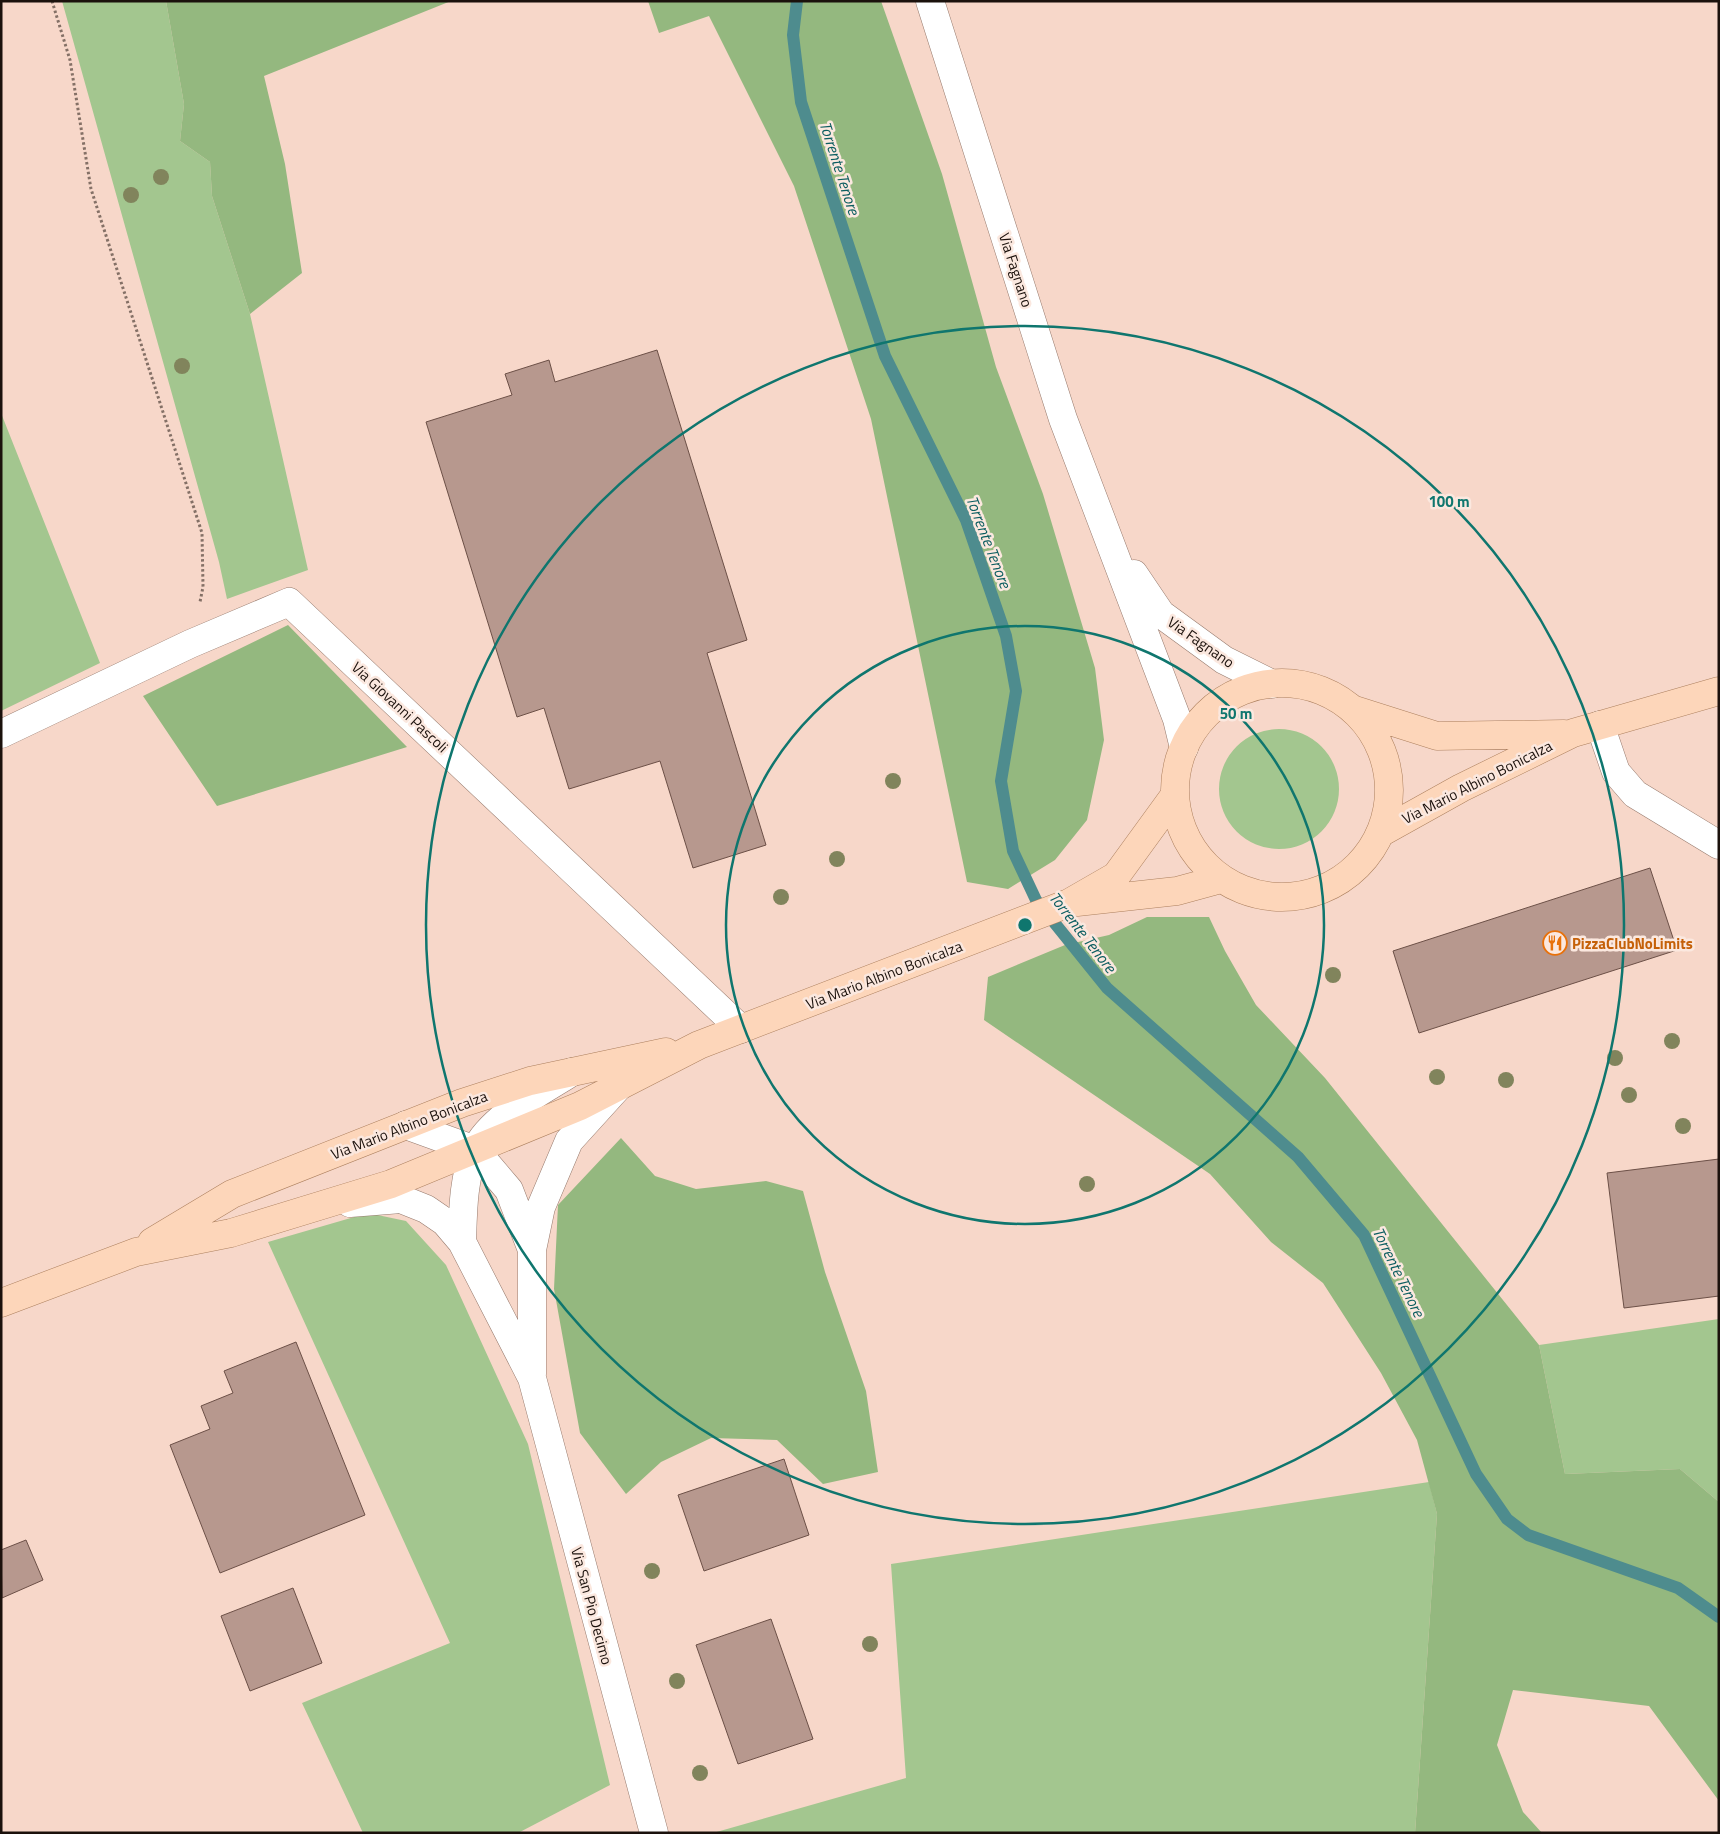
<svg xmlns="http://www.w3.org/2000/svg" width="1720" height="1834" font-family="'Titillium Web',sans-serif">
<rect width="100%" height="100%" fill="#f7d7c9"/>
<!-- green -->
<path fill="#a3c68f" d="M62 1H166L184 104 180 141 210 162 212 196 250 314 308 570 227 599 219 562Z
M1 413 100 663 1 711Z
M1219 789a60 60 0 1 1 120 0a60 60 0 1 1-120 0Z
M368 1213 406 1221 446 1265 528 1444 610 1785 518 1833H363L302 1703 450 1643 268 1242Z
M1719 1319V1502L1680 1469 1565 1474 1539 1345Z
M1429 1482 1437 1514 1415 1833H713L906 1778 891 1564Z"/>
<!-- forest -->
<path fill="#94b87f" d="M166 1H451L264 76 285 164 302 273 250 314 212 196 210 162 180 141 184 104Z
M648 1H881L942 174 996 367 1043 494 1095 668 1104 740 1087 820 1055 860 1008 889 967 882 871 419 794 186 709 16 659 33Z
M288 625 407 747 217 806 143 696Z
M1147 917H1209L1225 951 1256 1005 1325 1078 1539 1345 1565 1474 1680 1469 1719 1502V1801L1649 1706 1513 1690 1497 1745 1523 1812 1542 1833H1415L1437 1514 1417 1440 1381 1373 1323 1283 1271 1242 1210 1174 984 1020 988 977 1065 945 1109 935Z
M621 1138 655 1176 696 1189 766 1181 803 1191 825 1272 866 1391 878 1472 823 1484 777 1440 711 1438 661 1462 626 1494 580 1433 554 1289 558 1205Z"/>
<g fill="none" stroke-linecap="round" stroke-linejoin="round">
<!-- stream -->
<path stroke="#4e8c8e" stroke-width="12" d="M797 1 793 35 801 102 885 356 966 520 1006 636 1016 691 1001 781 1013 851 1036 900 1107 988 1298 1157 1364 1235 1476 1474 1507 1519 1528 1535 1678 1588 1719 1617"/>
</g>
<!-- building -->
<path fill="#b7988e" stroke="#6c5047" d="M657 350 747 640 707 653 766 845 693 868 660 761 569 789 544 708 517 717 426 422 512 395 505 374 549 360 555 382Z
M1650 868 1677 950 1419 1033 1393 951Z
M1719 1159V1296L1624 1308 1607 1173Z
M296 1342 365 1515 220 1573 170 1445 210 1429 201 1406 233 1393 224 1371Z
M784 1459 809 1535 704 1571 678 1495Z
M26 1540 43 1580 2 1598 1 1550Z
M293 1588 322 1663 250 1691 221 1616Z
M771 1619 813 1739 738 1764 696 1645Z"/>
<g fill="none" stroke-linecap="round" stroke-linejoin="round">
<!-- minor casing -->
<g stroke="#977b6e" stroke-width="29">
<path id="minor" d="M930 1 1063 419 1177 719 1184 748
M1134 574 1161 614 1224 660 1272 684
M1600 725 1616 772 1635 794 1719 845
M1 734 190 644 289 602 741 1029
M406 1125 475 1150 509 1190 532 1250
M350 1203 401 1199 426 1209 445 1222 462 1242 532 1378 654 1833
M462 1242C463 1212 463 1178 475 1151 489 1118 542 1091 572 1072
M532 1374V1250L541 1207 569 1141 618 1087"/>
</g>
<!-- major casing -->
<g stroke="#ad805f" stroke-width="29">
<path id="major" d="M1175 790a107 107 0 1 1 214 0a107 107 0 1 1-214 0Z
M1355 710 1437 736 1564 734
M1382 832 1461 788 1573 733 1719 691
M1077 902 1177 891 1221 879
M152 1242 232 1194 462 1103 530 1081 666 1052
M1 1303 136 1252 231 1233 391 1184 580 1106 699 1045 1069 903 1116 876 1172 799"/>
</g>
<!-- path -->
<path stroke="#847066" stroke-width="3" stroke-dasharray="2.5 2.5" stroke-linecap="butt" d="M52 1 70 60 91 189 202 533 203 587 200 602"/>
<!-- minor -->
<use href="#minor" stroke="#fff" stroke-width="28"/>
<!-- major -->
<use href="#major" stroke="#fdd6ba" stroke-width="28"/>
</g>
<!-- trees -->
<g fill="#81845c">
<circle cx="161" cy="177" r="8"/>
<circle cx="131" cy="195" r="8"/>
<circle cx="182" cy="366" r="8"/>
<circle cx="893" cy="781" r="8"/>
<circle cx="837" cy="859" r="8"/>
<circle cx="781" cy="897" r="8"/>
<circle cx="1333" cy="975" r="8"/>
<circle cx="1672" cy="1041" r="8"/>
<circle cx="1615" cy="1058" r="8"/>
<circle cx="1437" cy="1077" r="8"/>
<circle cx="1506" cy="1080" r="8"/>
<circle cx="1629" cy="1095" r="8"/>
<circle cx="1683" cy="1126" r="8"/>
<circle cx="1087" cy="1184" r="8"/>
<circle cx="652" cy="1571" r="8"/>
<circle cx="870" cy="1644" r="8"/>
<circle cx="677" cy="1681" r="8"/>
<circle cx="700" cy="1773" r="8"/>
</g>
<!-- distance rings -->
<g fill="none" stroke="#0f766e" stroke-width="2.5">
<circle cx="1025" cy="925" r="299"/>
<circle cx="1025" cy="925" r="599"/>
</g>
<!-- icons -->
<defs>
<g id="restaurant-ring" transform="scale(1.25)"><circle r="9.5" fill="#fbe8df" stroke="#e8710a" stroke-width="1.5"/><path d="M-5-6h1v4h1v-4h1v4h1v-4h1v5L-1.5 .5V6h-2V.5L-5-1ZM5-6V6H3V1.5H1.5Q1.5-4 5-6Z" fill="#e8710a"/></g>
</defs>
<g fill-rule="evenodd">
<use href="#restaurant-ring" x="1555" y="943"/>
</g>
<g text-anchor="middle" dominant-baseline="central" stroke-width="5" stroke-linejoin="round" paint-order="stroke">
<!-- street labels -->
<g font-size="15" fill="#1b110c" stroke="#fbe8df">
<text transform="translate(1016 270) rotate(72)">Via Fagnano</text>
<text transform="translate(1201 642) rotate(35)">Via Fagnano</text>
<text transform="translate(400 707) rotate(43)">Via Giovanni Pascoli</text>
<text transform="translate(1477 782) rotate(-27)">Via Mario Albino Bonicalza</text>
<text transform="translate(884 975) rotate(-21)">Via Mario Albino Bonicalza</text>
<text transform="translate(409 1125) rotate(-21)">Via Mario Albino Bonicalza</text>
<text transform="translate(592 1606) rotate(75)">Via San Pio Decimo</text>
</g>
<!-- food labels -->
<g font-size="15" font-weight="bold" fill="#c56008" stroke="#fbe8df" text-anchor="start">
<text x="1572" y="943">PizzaClubNoLimits</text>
</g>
<!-- water labels -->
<g font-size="16" font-style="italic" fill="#0b5d60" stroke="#fbe8df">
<text transform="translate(840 168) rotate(72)">Torrente Tenore</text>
<text transform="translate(989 542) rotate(69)">Torrente Tenore</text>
<text transform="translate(1083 932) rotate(52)">Torrente Tenore</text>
<text transform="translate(1399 1272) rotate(64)">Torrente Tenore</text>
</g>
</g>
<circle cx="1025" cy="925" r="8" fill="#0f766e" stroke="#fbe8df" stroke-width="2.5"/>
<g font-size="15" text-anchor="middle" font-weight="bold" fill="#0f766e" stroke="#fbe8df" stroke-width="5" stroke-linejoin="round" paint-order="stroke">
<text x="1449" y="507">100 m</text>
<text x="1236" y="719">50 m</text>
</g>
<!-- border -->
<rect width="1720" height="1834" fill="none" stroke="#1b110c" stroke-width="5"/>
</svg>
